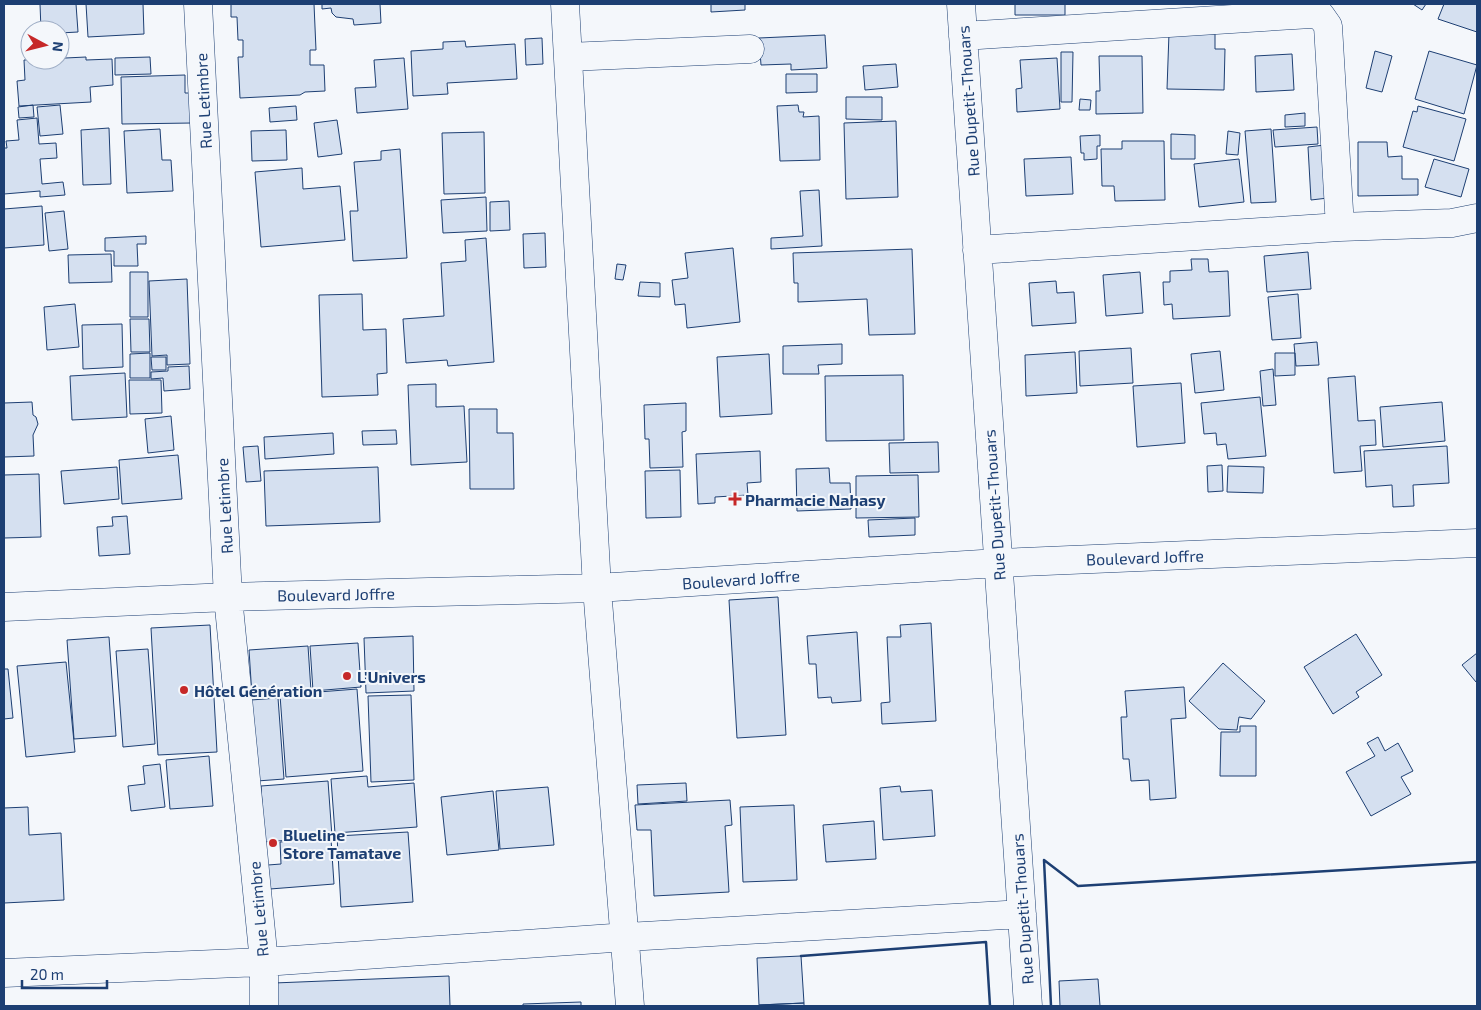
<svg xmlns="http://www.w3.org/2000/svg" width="1481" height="1010" font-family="'Exo 2',sans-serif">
<rect width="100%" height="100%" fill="#f4f7fb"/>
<!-- building -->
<path fill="#d5e0f0" stroke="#1d3f73" d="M40 4H76L78 32 60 33V30H41Z
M86 4H143L144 34 88 37Z
M231 4H314L316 50H310V65H324L325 91 305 92 300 95 240 98 238 57H243V40H238L237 17H231Z
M322 4H380L381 23 354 25 353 19 336 17 332 13 331 8 322 9Z
M711 4H745V10L711 12Z
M1015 4H1065V15H1015Z
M1413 4H1426L1422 10Z
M1444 4H1477V32L1438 19Z
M1169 33 1215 34V49H1225L1224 90 1167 89Z
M825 35 827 68 791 70V64L761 65 759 38Z
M542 38 543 64 526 65 525 39Z
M465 41 466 47 515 44 517 79 447 83 448 94 413 96 411 51 443 49V42Z
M1375 51 1392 56 1382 92 1366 88Z
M1429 51 1477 65 1464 114 1415 99Z
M1061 52H1073L1072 102H1061Z
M1292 54 1294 90 1256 92 1255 56Z
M1099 56H1142L1143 113 1096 114V91H1100Z
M86 57V60L112 59 113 85 90 87 91 102 19 106 17 81 25 80 24 60Z
M150 57 151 74 115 75V58Z
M404 58 408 109 357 113 355 88 376 87 374 60Z
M1057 58 1060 109 1017 112 1016 89 1022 88 1020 60Z
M896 64 898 87 865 90 863 66Z
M786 74H817V92L786 93Z
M185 75V93H192V123L122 124 121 77Z
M846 97H882V120L846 119Z
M1080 99 1091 100 1090 110H1079Z
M33 105 34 117 19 118 18 107Z
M60 105 63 134 40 136 37 107Z
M798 105 799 112H804L803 117 819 116 820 160 780 161 777 106Z
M296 106 297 120 270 122 269 108Z
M1418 106 1466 119 1454 161 1403 147 1413 111 1417 112Z
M1305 113V126L1285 127V115Z
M37 118 39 144 56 143 57 158 40 159 42 184 63 182 65 195 40 197V191L4 194V148H7L6 141 19 140 17 120Z
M337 120 342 154 318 157 314 123Z
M896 121 898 197 846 199 844 123Z
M1317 127 1318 144 1275 147 1273 130Z
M109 128 111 184 83 185 81 130Z
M160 129 162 160H171L173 191 127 193 124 131Z
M1271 129 1276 202 1251 203 1245 131Z
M286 130 287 160 252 161 251 131Z
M1228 131 1240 133 1238 155 1226 154Z
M484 132 485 193 444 194 442 133Z
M1171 134 1195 135V159H1171Z
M1100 135V146H1097V159L1084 160V153H1081L1080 136Z
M1122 141H1164L1165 200 1115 201 1114 186H1102L1101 149H1122Z
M1358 142H1387L1388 157 1402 156V179H1418V195L1358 196Z
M1325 145 1328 198 1311 200 1308 147Z
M400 149 407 258 353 261 350 211H358L354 162 381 160V151Z
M1071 157 1073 194 1026 196 1024 159Z
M1239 159 1244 202 1199 207 1194 164Z
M1434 159 1469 169 1461 197 1425 187Z
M302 168 303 189 340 186 345 240 261 247 255 172Z
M819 190 822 246 771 249V238L803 236 800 191Z
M486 197 487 231 443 233 441 200Z
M509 201 510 230 490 231V202Z
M42 206 44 245 4 248V209Z
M64 211 68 249 49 251 45 213Z
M545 233 546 267 524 268 523 234Z
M146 236V244H137L138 266H114V251H105V238Z
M486 238 494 362 448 366 447 360 406 363 403 319 444 316 441 263 466 261 465 240Z
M733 248 740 322 687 328 685 304 675 305 672 280 688 278 685 253Z
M912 249 915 334 869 335 867 299 798 302V283H794L793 253Z
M1308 252 1311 289 1267 292 1264 256Z
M111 254 112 282 69 283 68 255Z
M1191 259H1208L1209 272 1228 271 1230 316 1173 319 1172 304 1164 305 1163 282H1170V271L1192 270Z
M617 264 626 265 623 280 615 279Z
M130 272H148V317H130Z
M1140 272 1143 313 1106 316 1103 275Z
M187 279 190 364 167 365V355L152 356 149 281Z
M1056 281 1057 293 1074 292 1076 323 1032 326 1029 283Z
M640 282 660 283V297L638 296Z
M362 294 363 330 386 329 387 373 377 374 378 395 322 397 319 295Z
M1298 294 1301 338 1272 340 1268 297Z
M75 304 79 347 47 350 44 307Z
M130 319H149L150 352H131Z
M122 324 123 367 83 369 82 325Z
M1317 342 1319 365 1296 366 1294 344Z
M842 344V364L818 365 819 374H783V346Z
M1131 348 1133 383 1080 386 1079 351Z
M1220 351 1224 390 1195 393 1191 354Z
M1075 352 1077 393 1026 396 1025 355Z
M150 353V378H130V354Z
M1275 353H1295V375L1275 376Z
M769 354 772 414 720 417 717 357Z
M151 357H166V370H152Z
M189 366 190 389 164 391 163 378 151 379V372L168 371V367Z
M1273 369 1276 405 1263 406 1260 371Z
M125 373 127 417 72 420 70 376Z
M903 375 904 440 826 441 825 376Z
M1355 376 1358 421 1375 420 1376 445 1360 446 1362 471 1334 473 1328 378Z
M129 380H161L162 413 130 414Z
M1181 383 1185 443 1137 447 1133 386Z
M436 384V407L464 406 467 462 411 465 408 385Z
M1260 397 1266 456 1228 459 1226 444 1217 445 1216 433 1204 434 1201 403Z
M32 402 33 415 36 417 38 424 33 435 34 456 4 457V403Z
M1442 402 1445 441 1383 447 1380 407Z
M686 403V431L682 432 683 467 650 468 649 439H645L644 405Z
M469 409H497V433H513L514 489H470Z
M171 416 174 450 148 453 145 419Z
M396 430 397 444 363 445 362 431Z
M333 433 334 454 265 459 264 437Z
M938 442 939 472 890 473 889 443Z
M258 446 261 481 246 482 243 447Z
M1447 446 1449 483 1413 485 1414 506 1393 507 1392 485 1366 487 1364 451Z
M760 451 761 482 747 483 748 495 715 497V503L698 504 696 454Z
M178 455 182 499 122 504 119 460Z
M1222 465 1223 491 1208 492 1207 466Z
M1228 466 1264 467 1263 493 1227 492Z
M117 467 119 499 64 504 61 471Z
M378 467 380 522 266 526 264 471Z
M829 468 830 483H850L851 509 797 511 796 469Z
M680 470 681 517 646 518 645 471Z
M39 474 41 537 4 538V475Z
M918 475 919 517 856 518V476Z
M127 516 130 554 99 556 97 527 113 526 112 517Z
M915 518V535L869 537 868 520Z
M778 597 786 735 737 738 729 600Z
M931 623 936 721 882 724 881 703 890 702 887 637H901L900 625Z
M210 625 217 752 158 755 151 628Z
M857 632 861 701 832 703 831 697 818 698 816 664H809L807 636Z
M1356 634 1382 675 1356 692 1359 697 1333 714 1304 667Z
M413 636 414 691 366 693 364 638Z
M109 637 116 736 74 739 67 640Z
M358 643 361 687 313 691 310 646Z
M308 646 311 691 252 696 249 650Z
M148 649 155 744 123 747 116 651Z
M1477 653V681L1476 682 1462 665Z
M66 662 75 752 26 757 17 666Z
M1223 663 1265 701 1251 719 1239 717 1237 730 1219 729 1189 701Z
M4 669H8L13 718 4 719Z
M1184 687 1186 718 1171 719 1176 798 1150 800 1149 780 1131 781 1129 759H1123L1121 717H1127L1125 691Z
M357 689 363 771 286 777 280 695Z
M411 695 414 780 371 782 368 696Z
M278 698 284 779 257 781 251 700Z
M1240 726H1256V776H1220L1221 732H1240Z
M1378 737 1385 751 1398 743 1413 771 1401 777 1411 794 1371 816 1346 772 1375 756 1367 743Z
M209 756 213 806 170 809 166 760Z
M160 764 165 807 131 811 128 786 145 784 143 766Z
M367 776 368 787 414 783 417 827 335 833 331 779Z
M328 781 332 837 264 842 261 786Z
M686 783 687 801 638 804 637 785Z
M900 786 901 792 932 790 935 836 883 840 880 788Z
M548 787 554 845 500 849 496 791Z
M493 791 499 850 447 855 441 797Z
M730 800 732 825 725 826 729 892 654 896 651 830H637L635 805Z
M794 805 797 880 743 882 740 807Z
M28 807 29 835 61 833 64 900 4 903V808Z
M874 821 876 859 826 862 823 825Z
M408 832 413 902 341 907 337 836Z
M331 839 334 884 270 889 268 865 281 864 280 842Z
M801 956 804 1003 759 1005 757 958Z
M449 976 450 1006H275L274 983Z
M1098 979 1100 1006H1060L1059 981Z
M581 1002V1006H523V1004Z
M804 1003V1006H760L759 1005Z"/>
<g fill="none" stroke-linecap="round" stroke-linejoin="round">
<!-- minor casing -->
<g stroke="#1d3f73" stroke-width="29">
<path id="minor" d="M198 4 228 597 264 962V1006
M565 4 597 588 630 1006
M961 4 1028 1006
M963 36 1311 14 1321 16 1328 26 1340 227
M568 57 750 49
M977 250 1340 227 1452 223 1477 218
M4 607 228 597 597 588 998 563 1477 543
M4 973 264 962 627 937 1022 914"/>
</g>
<!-- minor -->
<use href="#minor" stroke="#f4f7fb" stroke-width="28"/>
<!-- wall -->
<path stroke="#1d3f73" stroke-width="2.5" d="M801 956 986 942 990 1006
M1051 1006 1044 860 1078 886 1477 862"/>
</g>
<!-- markers -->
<g fill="#c62828" stroke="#f4f7fb" stroke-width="2">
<path d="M732.5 491.5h5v5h5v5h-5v5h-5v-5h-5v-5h5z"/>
<circle cx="347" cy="676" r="5"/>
<circle cx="184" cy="690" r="5"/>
<circle cx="273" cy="843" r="5"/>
</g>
<g text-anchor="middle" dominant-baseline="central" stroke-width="4" stroke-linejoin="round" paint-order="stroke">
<!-- street labels -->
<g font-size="16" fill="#1d3f73" stroke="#f4f7fb">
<text transform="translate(203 101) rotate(-93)">Rue Letimbre</text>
<text transform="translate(968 101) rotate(-94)">Rue Dupetit-Thouars</text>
<text transform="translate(994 505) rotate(-94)">Rue Dupetit-Thouars</text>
<text transform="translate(224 506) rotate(-93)">Rue Letimbre</text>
<text transform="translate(1145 557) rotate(-2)">Boulevard Joffre</text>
<text transform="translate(741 579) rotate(-4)">Boulevard Joffre</text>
<text transform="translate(336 594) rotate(-1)">Boulevard Joffre</text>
<text transform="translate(258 909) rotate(-95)">Rue Letimbre</text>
<text transform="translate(1022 909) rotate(-94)">Rue Dupetit-Thouars</text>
</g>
<!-- poi labels -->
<g font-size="16" font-weight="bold" fill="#1d3f73" stroke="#f4f7fb" text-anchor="start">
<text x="745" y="499">Pharmacie Nahasy</text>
<text x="357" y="676">L'Univers</text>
<text x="194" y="690">Hôtel Génération</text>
<text x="283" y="834">Blueline<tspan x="283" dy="18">Store Tamatave</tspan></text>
</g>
</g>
<!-- border -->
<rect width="1481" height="1010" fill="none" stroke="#1d3f73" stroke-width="10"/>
<!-- north arrow -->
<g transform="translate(45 45) rotate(97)"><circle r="24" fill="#f4f7fb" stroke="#9eadc5"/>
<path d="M0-4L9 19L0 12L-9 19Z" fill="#c62828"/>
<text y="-8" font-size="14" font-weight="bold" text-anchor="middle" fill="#1d3f73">N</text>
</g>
<!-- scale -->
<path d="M22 980v8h85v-8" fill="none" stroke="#1d3f73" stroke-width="2.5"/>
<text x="30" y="980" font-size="15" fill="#1d3f73" stroke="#f4f7fb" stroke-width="4" paint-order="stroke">20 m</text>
</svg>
